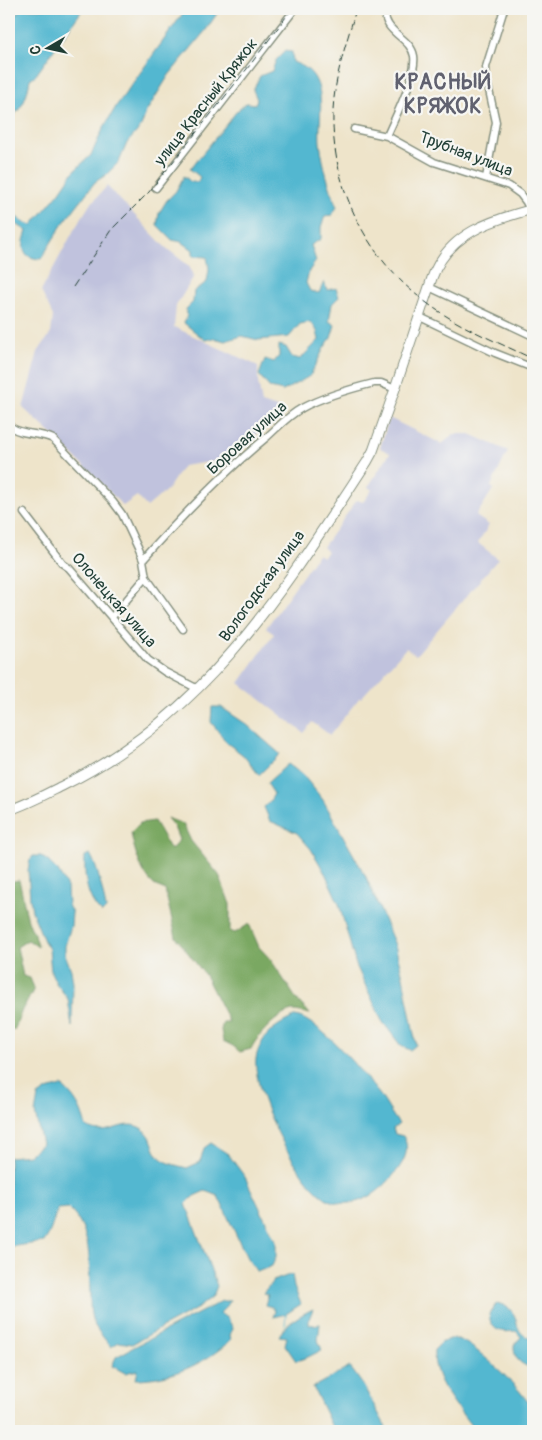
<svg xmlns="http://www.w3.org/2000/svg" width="542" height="1440" font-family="Pangolin,sans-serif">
<rect width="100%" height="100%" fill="#f6f6f2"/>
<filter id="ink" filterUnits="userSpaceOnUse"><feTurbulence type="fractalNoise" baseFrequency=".02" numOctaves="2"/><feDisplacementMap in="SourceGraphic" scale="10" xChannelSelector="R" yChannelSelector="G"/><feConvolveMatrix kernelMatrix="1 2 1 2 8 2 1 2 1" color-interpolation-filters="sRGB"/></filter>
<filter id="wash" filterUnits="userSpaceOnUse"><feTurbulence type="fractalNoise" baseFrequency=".0096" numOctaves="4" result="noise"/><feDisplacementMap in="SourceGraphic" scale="20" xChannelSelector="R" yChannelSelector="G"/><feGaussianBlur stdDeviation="1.12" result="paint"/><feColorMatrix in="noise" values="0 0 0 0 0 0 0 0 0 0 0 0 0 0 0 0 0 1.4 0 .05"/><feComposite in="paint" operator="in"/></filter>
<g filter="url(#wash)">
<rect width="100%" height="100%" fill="#eee4ca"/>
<!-- industrial -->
<path fill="#c0c2dd" d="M107 186 165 247 189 266 194 276 176 306 174 327 258 366V382L262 403 283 410 229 459 183 466 168 489 147 507 137 496 123 506 54 436 23 408 38 352 51 333 53 316 41 291 74 230 89 206Z
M389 418 442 444 454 434H470L508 451 491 486 493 489 476 516 489 525 478 543 498 559 416 655 406 648 361 698 360 697 330 735 312 722 304 733 239 683 274 634 266 628 318 554 323 557 327 551 323 547 357 500 363 502 372 490 368 487 390 453 380 448Z"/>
<!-- forest -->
<path fill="#7aa862" stroke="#4c724b" d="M167 818 183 824 191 841 219 875 230 904V931L235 933 249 924 259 947 271 960 297 1000 310 1014C305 1013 298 1011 293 1011 278 1013 257 1036 251 1049L240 1052 233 1046 223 1041 221 1030 223 1022H229L205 975 176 937 165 890C162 888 157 887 154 885 141 874 133 847 131 832L140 823 154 821 171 850 179 840 174 827Z
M19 880C23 894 24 907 28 920 31 930 37 937 38 947L28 940 17 947 23 976 30 978 34 988C31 997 25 1003 22 1010 19 1017 18 1023 14 1030H9V882Z"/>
<!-- water -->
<path fill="#52b7d0" stroke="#387a82" d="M20 9H83L36 75 30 79C27 96 23 109 9 119V19L14 13 18 14Z
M186 9H220L206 30 169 75 146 112 141 127 127 143 119 162 106 175 95 182 62 225 41 259C21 258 21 247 27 231L9 219V211L23 222 32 225 59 193 74 171 91 155 104 127 117 105Z
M285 51 292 52 293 62C298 64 303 66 307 69 328 86 318 120 320 143 323 165 329 187 337 207L332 215 325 216 321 227V239L311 245 316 261 309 271 306 283 310 291 319 293 324 282 327 290 336 288 339 297 332 304 329 321 335 325 331 338 324 348 310 376 283 391 270 388 259 375 265 359 274 362 279 356V345L286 347 292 357 300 359 319 340 317 331 311 322 300 324 289 337 258 340 242 336 225 341 214 338 205 340 184 323 187 317 186 309 193 302 194 291 207 282 209 269 207 257 193 256V250L182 242 172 240 157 225 159 213 167 200 176 191 184 176 191 182H198L200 177 190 169 237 111 246 103 255 104 257 99 253 90 260 76 272 71 276 60Z
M212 707H221L246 724 280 754 259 775 243 755 227 743 211 722Z
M288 764 303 775 323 800 366 877 395 945 403 977 416 1045 410 1050 401 1046 382 1021 356 965 339 904 326 875 311 849 297 833 270 821 264 807 270 801 274 794 267 783Z
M90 854C98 868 103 892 106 909L102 913C86 899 84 876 85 856Z
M33 856H41L49 862 58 871 67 887 68 905 72 913 71 926 65 946V954L71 970 73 983 72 1027 68 999 56 983 51 972 49 949 44 941 32 911 30 899 28 870 30 860Z
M296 1016C322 1022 363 1074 380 1095 387 1105 392 1115 399 1124L393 1129 395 1134 403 1136C411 1149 404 1162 395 1173 381 1192 359 1208 334 1202 302 1194 247 1085 257 1054 264 1032 277 1025 296 1016Z
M62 1086C76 1098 82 1110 86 1127 108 1139 121 1119 139 1127 152 1133 151 1142 156 1152 161 1163 176 1165 187 1168L200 1162 204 1148 211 1143 228 1154 245 1177 276 1242V1257L272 1266 257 1272 247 1258 218 1196 205 1191 194 1196 186 1204 217 1286 213 1296 198 1308 132 1344 119 1342 111 1347C105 1339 97 1331 93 1322 90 1314 90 1303 90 1295 89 1264 93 1231 68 1208L58 1209C52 1222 53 1229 44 1242L9 1247V1157L29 1155 42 1144 35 1113 38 1096 47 1090Z
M292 1274 294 1287 301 1304 286 1314 273 1317 275 1311 272 1307 265 1305 268 1295 263 1293 273 1281Z
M222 1301H230L227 1306 220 1313 228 1319 233 1328 230 1335 231 1340C203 1365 173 1378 136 1379L138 1370 125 1373 112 1366 116 1357 134 1347Z
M497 1303C523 1310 511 1327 525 1336 528 1337 531 1337 533 1338V1384L529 1374V1367C517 1362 514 1357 514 1345L521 1337 516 1331C500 1333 491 1331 489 1314Z
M313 1309 309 1319V1325L320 1324 318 1340 322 1350 308 1357 296 1361 285 1345 287 1337 279 1336C287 1322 299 1316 313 1309Z
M450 1339C454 1339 459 1339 462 1341 477 1347 530 1396 533 1412 535 1417 533 1425 533 1431H475C458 1407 432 1381 434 1350L441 1343Z
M350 1367 363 1385 388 1431H334L313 1387Z"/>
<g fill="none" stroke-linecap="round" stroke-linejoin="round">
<!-- stream -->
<path stroke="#52b7d0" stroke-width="1" d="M16 9H17
M285 1325 286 1314"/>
</g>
</g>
<g filter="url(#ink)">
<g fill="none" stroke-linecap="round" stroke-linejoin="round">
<!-- minor casing -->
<g stroke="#86907f" stroke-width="9">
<path id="minor" d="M385 9C382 33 411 37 414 56 417 75 395 117 387 136
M354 129 387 136 434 162 509 186 520 194 526 202 530 210
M486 178 496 122 487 81 486 67 504 9
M156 188 295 9
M429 287 533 336
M420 317 495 353 533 368
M11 427C23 436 40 432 53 439L113 502 122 514 138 548 143 560 146 577 183 629
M24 513 63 564 69 568 148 660 165 672 198 689
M143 560C181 517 222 474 267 437 278 427 289 415 302 408 324 396 350 389 374 383H381L395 389
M112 617 146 577"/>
</g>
<!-- major casing -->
<g stroke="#86907f" stroke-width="11">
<path id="major" d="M9 810C28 804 46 794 64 785 207 715 283 590 367 462L373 451 395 389 432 278C448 233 492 220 533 209"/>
</g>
<!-- minor -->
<use href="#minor" stroke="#fff" stroke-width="6"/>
<!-- major -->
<use href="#major" stroke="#fff" stroke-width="9"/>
<!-- rail -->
<path stroke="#1f3d34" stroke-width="1" stroke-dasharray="8 4" stroke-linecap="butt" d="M356 9C347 42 334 77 333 112 331 185 365 256 423 300 456 326 496 341 533 359
M73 287 111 230 149 192 250 65 292 9"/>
</g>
</g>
<g text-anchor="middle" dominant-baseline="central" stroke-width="4.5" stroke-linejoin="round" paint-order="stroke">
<!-- street labels -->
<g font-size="16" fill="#1f3d34" stroke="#f6f6f2">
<text transform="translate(206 102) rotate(-52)">улица Красный Кряжок</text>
<text transform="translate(466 154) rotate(21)">Трубная улица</text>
<text transform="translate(247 438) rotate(-42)">Боровая улица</text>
<text transform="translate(262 586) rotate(-54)">Вологодская улица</text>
<text transform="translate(114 600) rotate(49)">Олонецкая улица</text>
</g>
<!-- district labels -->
<g font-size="21" font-weight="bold" letter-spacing="1" fill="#60616f" stroke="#f6f6f2">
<text x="443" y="82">КРАСНЫЙ<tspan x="443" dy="24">КРЯЖОК</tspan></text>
</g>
</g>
<!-- margin -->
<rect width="542" height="1440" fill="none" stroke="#f6f6f2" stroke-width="30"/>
<!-- north arrow -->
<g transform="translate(48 48) rotate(261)" stroke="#f6f6f2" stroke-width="4" paint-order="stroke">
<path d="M0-4L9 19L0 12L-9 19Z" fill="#1f3d34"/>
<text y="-8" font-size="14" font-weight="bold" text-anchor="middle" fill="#1f3d34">С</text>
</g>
</svg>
